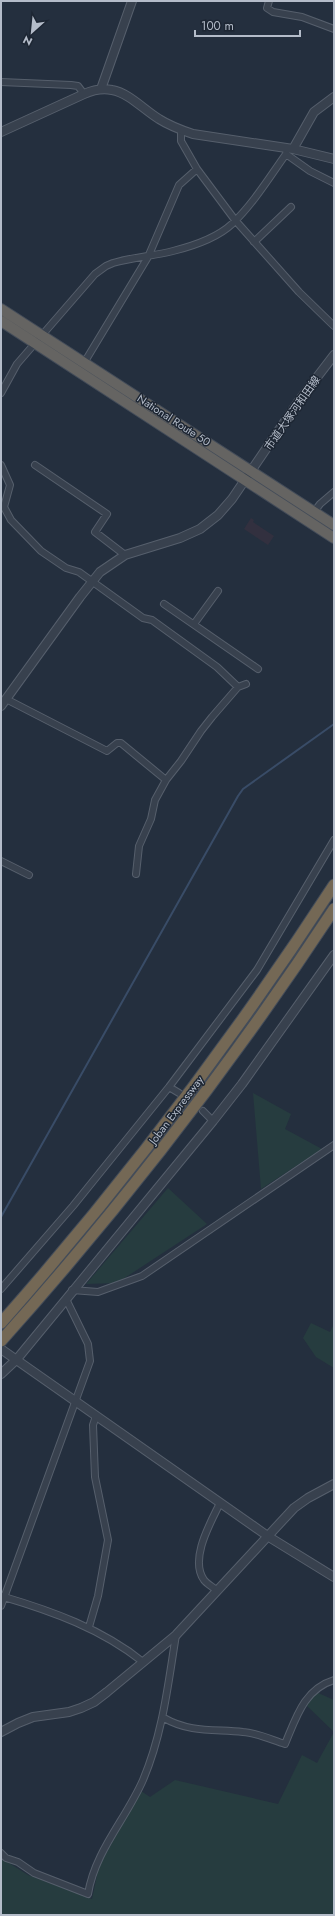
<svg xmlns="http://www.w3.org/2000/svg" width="335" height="1916" font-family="Jost,'Noto Sans JP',sans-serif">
<rect width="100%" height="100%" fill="#242f3e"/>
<!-- medical -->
<path fill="#32303f" d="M251 518 254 520 253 522 274 536 268 545 244 529Z"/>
<!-- green -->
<path fill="#263c3f" d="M253 1093 291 1114 285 1129 322 1149 261 1189Z
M168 1188 207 1224 117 1283 86 1284Z
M311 1323 330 1332 334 1324V1368L316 1357 303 1338Z
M316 1692 334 1700V1915H1V1858L28 1875 92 1899 99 1866 141 1791 150 1797 175 1780 278 1804 302 1755 317 1763 334 1732 306 1705Z"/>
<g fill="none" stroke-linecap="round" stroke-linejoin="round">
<!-- stream -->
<path stroke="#394c67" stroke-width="2" d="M1 1217 238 796 243 789 334 724"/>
<!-- minor casing -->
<g stroke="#565f6c" stroke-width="8">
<path id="minor" d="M269 1 267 8 273 12 302 17 334 29
M1 82 71 85 78 86 84 94
M181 130V141L197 169 235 220 299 292 334 326
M286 154 310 171 334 183
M254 242 291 207
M84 363 148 257 179 185 197 169
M1 393 17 364 95 274 106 266 113 263C133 257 154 256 173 251 193 246 217 238 232 224 253 204 269 178 286 154L287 148
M1 465 10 485 4 507 11 520 41 551 66 568 79 572 143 618 152 620 217 667 238 687
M35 465 107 514 95 532 125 555
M314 512 320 504 334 492
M164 604 258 669
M194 624 218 591
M6 699 107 751 117 743H121L166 780
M1 861 29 875
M136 874 139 846 151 819 155 800 166 780 181 761 201 731 212 717 238 687 246 684
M169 1087 179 1093
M203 1111 213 1121
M1 1289 73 1206 169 1087 257 970 334 840
M72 1290 98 1292 142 1276 334 1145
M216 1590C213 1587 207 1584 204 1580 189 1559 211 1522 220 1503
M1 1596C52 1611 102 1629 143 1662
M1 1606 90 1361 88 1344 66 1299
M89 1627 98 1596 108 1540 95 1477 93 1425 96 1416
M164 1718C190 1733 215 1729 243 1732 257 1733 272 1740 285 1744 296 1718 304 1689 334 1680
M1 1853 6 1858 18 1862 34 1873 88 1894C95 1851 126 1819 143 1780 163 1733 168 1684 176 1635"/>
</g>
<!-- tertiary casing -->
<g stroke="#565f6c" stroke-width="10">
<path id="tertiary" d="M101 89 132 1
M1 132 84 94C93 90 102 88 112 90 129 93 144 110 159 119 170 126 181 130 193 134L293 149 334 159
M293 149 314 112 334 97
M1 706 80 597 100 572 125 555 180 538 200 529 218 515 232 499 298 402 334 355
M1 1349 269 1537 334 1577
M1 1374 17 1359 213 1121 242 1084 334 955
M1 1732 18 1723 33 1717 69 1712 81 1708 94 1702 107 1692 176 1635 294 1508 308 1498 334 1484"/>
</g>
<!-- trunk casing -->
<g stroke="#434c59" stroke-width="12">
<path id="trunk" d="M1 309 334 525
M1 321 334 538"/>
</g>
<!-- motorway casing -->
<g stroke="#434c59" stroke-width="13">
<path id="motorway" d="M1 1323C123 1185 234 1039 334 885
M1 1341C122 1206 234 1061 334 909"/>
</g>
<!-- minor -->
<use href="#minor" stroke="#38414e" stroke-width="6"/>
<!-- tertiary -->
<use href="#tertiary" stroke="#38414e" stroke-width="8"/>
<!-- trunk -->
<use href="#trunk" stroke="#656462" stroke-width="10"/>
<!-- motorway -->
<use href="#motorway" stroke="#746855" stroke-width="11"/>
</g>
<g text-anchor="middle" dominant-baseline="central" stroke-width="3" stroke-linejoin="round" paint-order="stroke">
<!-- street labels -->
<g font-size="11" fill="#b4bcc9" stroke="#1d2633">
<text transform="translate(292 413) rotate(-55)">市道大塚河和田線</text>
<text transform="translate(174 420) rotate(33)">National Route 50</text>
<text transform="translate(176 1110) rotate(-53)">Joban Expressway</text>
</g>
</g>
<!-- border -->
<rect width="335" height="1916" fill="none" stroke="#b4bcc9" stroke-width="4"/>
<!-- north arrow -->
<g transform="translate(32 32) rotate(207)" stroke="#1d2633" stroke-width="3" paint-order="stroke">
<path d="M0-3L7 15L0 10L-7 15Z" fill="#b4bcc9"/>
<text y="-6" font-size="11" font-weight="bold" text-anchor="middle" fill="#b4bcc9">N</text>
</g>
<!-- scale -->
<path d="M195 30v6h105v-6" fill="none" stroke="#b4bcc9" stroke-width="2"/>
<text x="201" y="30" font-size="12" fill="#b4bcc9" stroke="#1d2633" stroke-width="3" paint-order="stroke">100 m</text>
</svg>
